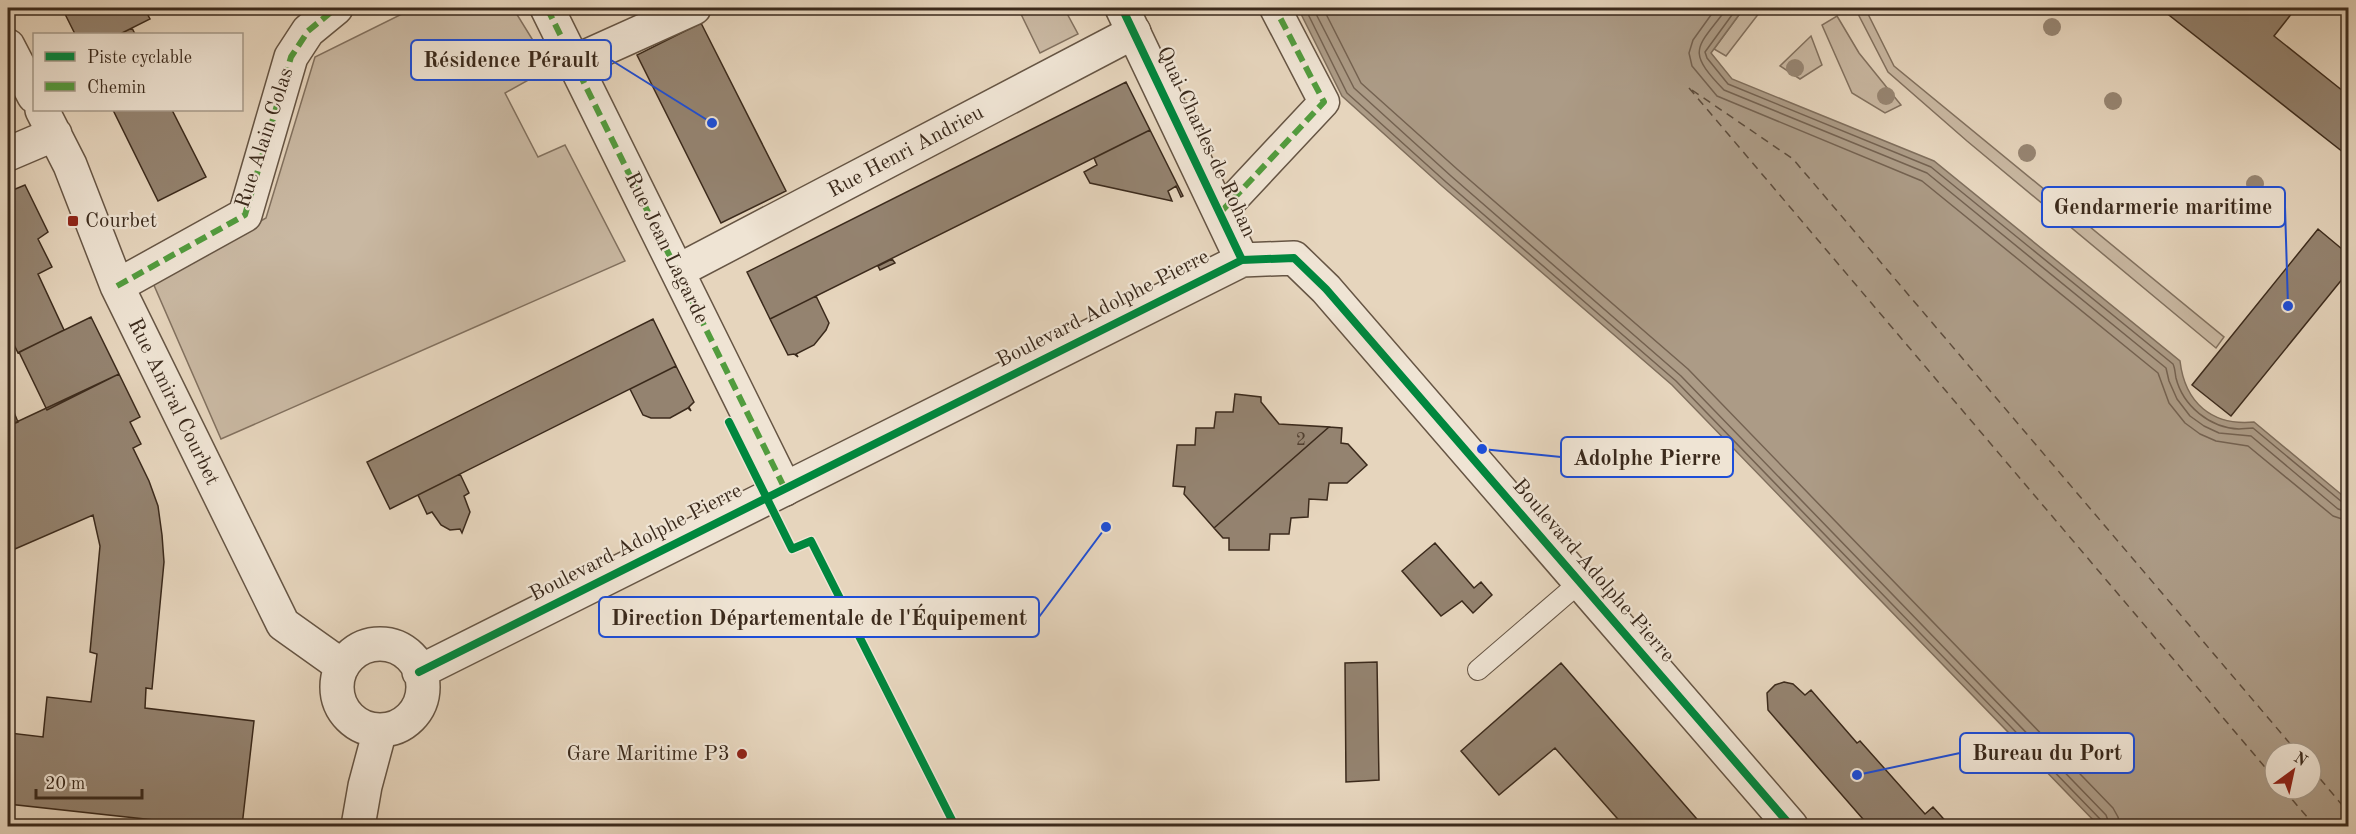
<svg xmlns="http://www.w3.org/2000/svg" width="2356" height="834" font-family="'Old Standard TT',serif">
<rect width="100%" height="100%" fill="#e6d5bd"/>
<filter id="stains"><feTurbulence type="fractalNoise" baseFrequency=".00333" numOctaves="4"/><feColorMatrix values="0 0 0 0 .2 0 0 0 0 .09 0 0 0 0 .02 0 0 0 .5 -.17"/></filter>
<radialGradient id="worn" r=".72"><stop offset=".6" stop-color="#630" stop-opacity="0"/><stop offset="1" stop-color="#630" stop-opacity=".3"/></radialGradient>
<!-- green -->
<path fill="#c9b8a2" stroke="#82715f" stroke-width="1.5" d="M414 8H513L550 68 505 93 538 157 565 145 625 261 221 439 153 283 266 218 315 57Z
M1018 8H1064L1078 34 1040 53Z
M1744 8H1763L1726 56 1714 49Z
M1855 8H1865L1894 66 2224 337 2216 348 1967 141 1888 72Z
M1837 16 1859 53 1901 105 1885 113 1852 93 1822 25Z
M1811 36 1822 65 1800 79 1780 66Z"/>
<!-- water -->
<path fill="#ac9b86" stroke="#7f6e5c" stroke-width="1.5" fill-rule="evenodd" d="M1298 8H1744L1711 53 1732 79 1934 161 2180 361C2185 403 2212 426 2254 422L2348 500V826H2099L1672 385 1442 186 1342 96ZM2275 753H2311V789H2275Z"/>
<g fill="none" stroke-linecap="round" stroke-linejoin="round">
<!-- shore -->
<path stroke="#746251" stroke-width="1.5" d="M1305 8 1347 93 1446 182 1676 381 2101 820 2103 826
M1313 8 1354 88 1451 176 1681 376 2106 815 2110 826
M1323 8 1361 83 1457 169 1688 369 2113 808 2118 817 2120 826
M1716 8 1693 40 1689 53 1692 66 1717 96 1922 181 2158 373 2169 403 2185 423 2200 434 2216 441 2248 446 2333 516 2348 521
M1727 8C1698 48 1684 49 1724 90L1927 173 2166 368 2169 381 2177 399 2190 416 2204 426 2219 433 2251 436 2338 509 2348 512
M1737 8 1705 52 1707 58 1728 84 1931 167 2173 364C2175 368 2175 373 2176 378 2183 406 2210 428 2239 429 2243 429 2248 428 2253 428L2342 502 2348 504"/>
<!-- ferry -->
<path stroke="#5d4c3c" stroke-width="1.5" stroke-dasharray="8 6" stroke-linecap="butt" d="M1689 88 2275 779
M1692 90 1793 159 2298 753
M2311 768 2348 812
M2283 789 2315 826"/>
</g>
<!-- building -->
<path fill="#948370" stroke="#3b2a1c" stroke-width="1.5" d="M62 8H144L150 19 120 34H75Z
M612 8H627L616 13Z
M2160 8H2296L2274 36 2348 95V156Z
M701 23 786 191 721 223 637 55Z
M132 28 135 34H120Z
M1126 82 1150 130 770 319 747 272Z
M113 110H172L206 177 158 201Z
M1150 130 1183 196 1181 197 1176 186 1168 191 1172 201 1090 183 1084 172 1097 165 1094 158Z
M25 185 48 232 38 239 52 267 38 274 64 330 18 353 8 332V192Z
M2318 229 2348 254V272L2231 416 2192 385Z
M892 259 895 263 880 270 878 266Z
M816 296 829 323 826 330 814 345 796 354 798 357 794 354 788 355 770 319Z
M91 317 119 374 47 410 19 352Z
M653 319 676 366 390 509 367 462Z
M676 366 694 402 689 407 691 411 688 408 670 418H651L643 415 630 389Z
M119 374 140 417 130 422 141 444 133 448 149 481 158 506 162 535 164 562 152 689 146 688 145 708 254 721 242 826H209L8 804V757L10 733 43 737 47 697 91 702 97 654 90 652 100 546 93 515 15 549 8 532V426Z
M1235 394 1261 397V402L1279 424 1329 427 1214 528 1184 494 1185 487 1173 486 1177 445H1195L1196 428H1214L1216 412H1233Z
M8 398 18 422 8 426Z
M1329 427 1342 428 1341 443 1348 444 1367 465 1347 483H1329L1327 500 1309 499 1308 517 1291 518 1289 534H1270L1269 550H1229V538H1223L1214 528Z
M460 474 469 493 464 496 470 512 462 533 460 529 450 530 441 525 432 512 427 514 418 495Z
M1435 543 1474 588 1481 582 1492 595 1473 613 1462 601 1441 616 1402 571Z
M1377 662 1379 780 1346 782 1345 663Z
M1561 663 1703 826H1624L1555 748 1499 795 1461 751Z
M1784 682 1793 684 1805 695 1811 690 1857 743 1860 741 1925 814 1933 807 1950 826H1869L1768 710 1767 693 1775 685Z"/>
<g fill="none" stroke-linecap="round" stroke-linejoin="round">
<!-- service casing -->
<g stroke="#654" stroke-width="22">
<path id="service" d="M1478 670 1579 583"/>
</g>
<!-- pedestrian casing -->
<g stroke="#654" stroke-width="33">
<path id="pedestrian" d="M1220 213 1324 102 1275 8"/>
</g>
<!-- minor casing -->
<g stroke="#654" stroke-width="36">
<path id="minor" d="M547 8 785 489
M8 46 34 96
M574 62 694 8
M42 110 70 165 117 286 283 624 342 666
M8 154 55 134
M678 271 1134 32
M117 286 245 215 291 57 308 31 336 8"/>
</g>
<!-- tertiary casing -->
<g stroke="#654" stroke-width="36">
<path id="tertiary" d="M1122 8 1242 260
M337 687a43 43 0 1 1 86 0a43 43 0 1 1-86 0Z
M419 672 1242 260 1294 258 1326 289 1791 826
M358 826 365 786 380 730"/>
</g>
<!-- service -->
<use href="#service" stroke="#efe4d4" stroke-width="20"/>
<!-- pedestrian -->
<use href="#pedestrian" stroke="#efe4d4" stroke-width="30"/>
<!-- minor -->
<use href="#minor" stroke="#efe4d4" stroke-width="33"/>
<!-- tertiary -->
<use href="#tertiary" stroke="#efe4d4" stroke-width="33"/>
<!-- quiet -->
<path stroke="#529c3e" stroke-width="6" stroke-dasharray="12 6" stroke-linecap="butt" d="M547 8 785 489
M1220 213 1324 102 1275 8
M117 286 245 215 291 57 308 31 336 8"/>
<!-- cycleway casing -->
<g stroke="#efe4d4" stroke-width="11">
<path id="cycleway" d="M1122 8 1242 260
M729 422 792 549 811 541 955 826
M419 672 1242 260 1294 258 1326 289 1791 826"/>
</g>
<!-- cycleway -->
<use href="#cycleway" stroke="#00873e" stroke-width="8"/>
</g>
<!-- trees -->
<g fill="#978673">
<circle cx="2052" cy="27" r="9"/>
<circle cx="1795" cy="68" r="9"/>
<circle cx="1886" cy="96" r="9"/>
<circle cx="2113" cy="101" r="9"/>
<circle cx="2027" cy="153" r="9"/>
<circle cx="2255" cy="184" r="9"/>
</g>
<!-- markers -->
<g fill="#8f2418" stroke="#efe4d4" stroke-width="2">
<rect x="67" y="215" width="12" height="12" rx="3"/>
<circle cx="742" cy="754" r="6"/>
</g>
<g text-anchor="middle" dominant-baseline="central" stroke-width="4.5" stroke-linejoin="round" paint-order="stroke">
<!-- number labels -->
<g font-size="18" fill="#514031">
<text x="1301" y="440">2</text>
</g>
<!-- street labels -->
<g font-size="21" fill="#3b2a1c" stroke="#efe4d4">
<text transform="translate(265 138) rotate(-72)">Rue Alain Colas</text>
<text transform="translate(1206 142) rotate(65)">Quai Charles de Rohan</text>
<text transform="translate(906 152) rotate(-28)">Rue Henri Andrieu</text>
<text transform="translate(666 248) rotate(64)">Rue Jean Lagarde</text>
<text transform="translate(1103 309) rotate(-27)">Boulevard Adolphe Pierre</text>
<text transform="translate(173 402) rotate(64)">Rue Amiral Courbet</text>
<text transform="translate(636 543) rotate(-27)">Boulevard Adolphe Pierre</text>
<text transform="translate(1593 571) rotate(49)">Boulevard Adolphe Pierre</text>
</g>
<!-- poi labels -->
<g font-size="21" fill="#3b2a1c" stroke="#efe4d4" text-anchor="start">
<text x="85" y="221">Courbet</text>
<text x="730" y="754" text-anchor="end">Gare Maritime P3</text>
</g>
</g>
<!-- callouts -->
<path fill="none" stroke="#1d4ed8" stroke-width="2" d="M712 123L611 60M2288 306L2285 207M1482 449L1561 457M1106 527L1039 617M1857 775L1960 753"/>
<g fill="#1d4ed8" stroke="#efe4d4" stroke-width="2">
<circle cx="712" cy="123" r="6"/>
<circle cx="2288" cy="306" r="6"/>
<circle cx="1482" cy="449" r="6"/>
<circle cx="1106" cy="527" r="6"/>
<circle cx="1857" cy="775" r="6"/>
</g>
<g fill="#efe4d4" stroke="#1d4ed8" stroke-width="2">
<rect x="411" y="40" width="200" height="40" rx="6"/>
<rect x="2042" y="187" width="243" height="40" rx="6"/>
<rect x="1561" y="437" width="172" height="40" rx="6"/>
<rect x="599" y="597" width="440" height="40" rx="6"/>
<rect x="1960" y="733" width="174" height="40" rx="6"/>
</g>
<g font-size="22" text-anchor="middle" font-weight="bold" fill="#3b2a1c">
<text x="511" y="67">Résidence Pérault</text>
<text x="2163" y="214">Gendarmerie maritime</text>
<text x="1647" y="465">Adolphe Pierre</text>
<text x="819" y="625">Direction Départementale de l'Équipement</text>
<text x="2047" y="760">Bureau du Port</text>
</g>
<!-- margin -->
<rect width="2356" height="834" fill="none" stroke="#e6d5bd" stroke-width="30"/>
<rect x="9" y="9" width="2338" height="816" fill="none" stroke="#3b2a1c" stroke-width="3"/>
<rect x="15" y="15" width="2326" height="804" fill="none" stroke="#3b2a1c" stroke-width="1.5"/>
<!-- legend -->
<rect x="33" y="33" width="210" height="78" fill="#efe4d4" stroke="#a79a8a" stroke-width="1.5"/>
<rect x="45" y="52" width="30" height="9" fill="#00873e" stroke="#a79a8a" stroke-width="1.5"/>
<text x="87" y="63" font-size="18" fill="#3b2a1c">Piste cyclable</text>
<rect x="45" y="82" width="30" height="9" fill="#529c3e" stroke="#a79a8a" stroke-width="1.5"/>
<text x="87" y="93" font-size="18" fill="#3b2a1c">Chemin</text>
<!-- north arrow -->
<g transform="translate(2293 771) rotate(33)"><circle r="28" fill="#efe4d4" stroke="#a79a8a" stroke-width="1.5"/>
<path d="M0-4.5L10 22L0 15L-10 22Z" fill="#8f2418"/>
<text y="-9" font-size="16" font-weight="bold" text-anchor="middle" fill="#3b2a1c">N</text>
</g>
<!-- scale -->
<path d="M36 789v9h106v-9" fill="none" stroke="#3b2a1c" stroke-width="3"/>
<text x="45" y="789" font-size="18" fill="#3b2a1c" stroke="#efe4d4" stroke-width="4.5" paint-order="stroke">20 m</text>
<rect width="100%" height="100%" filter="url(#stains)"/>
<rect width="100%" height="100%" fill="url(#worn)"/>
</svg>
